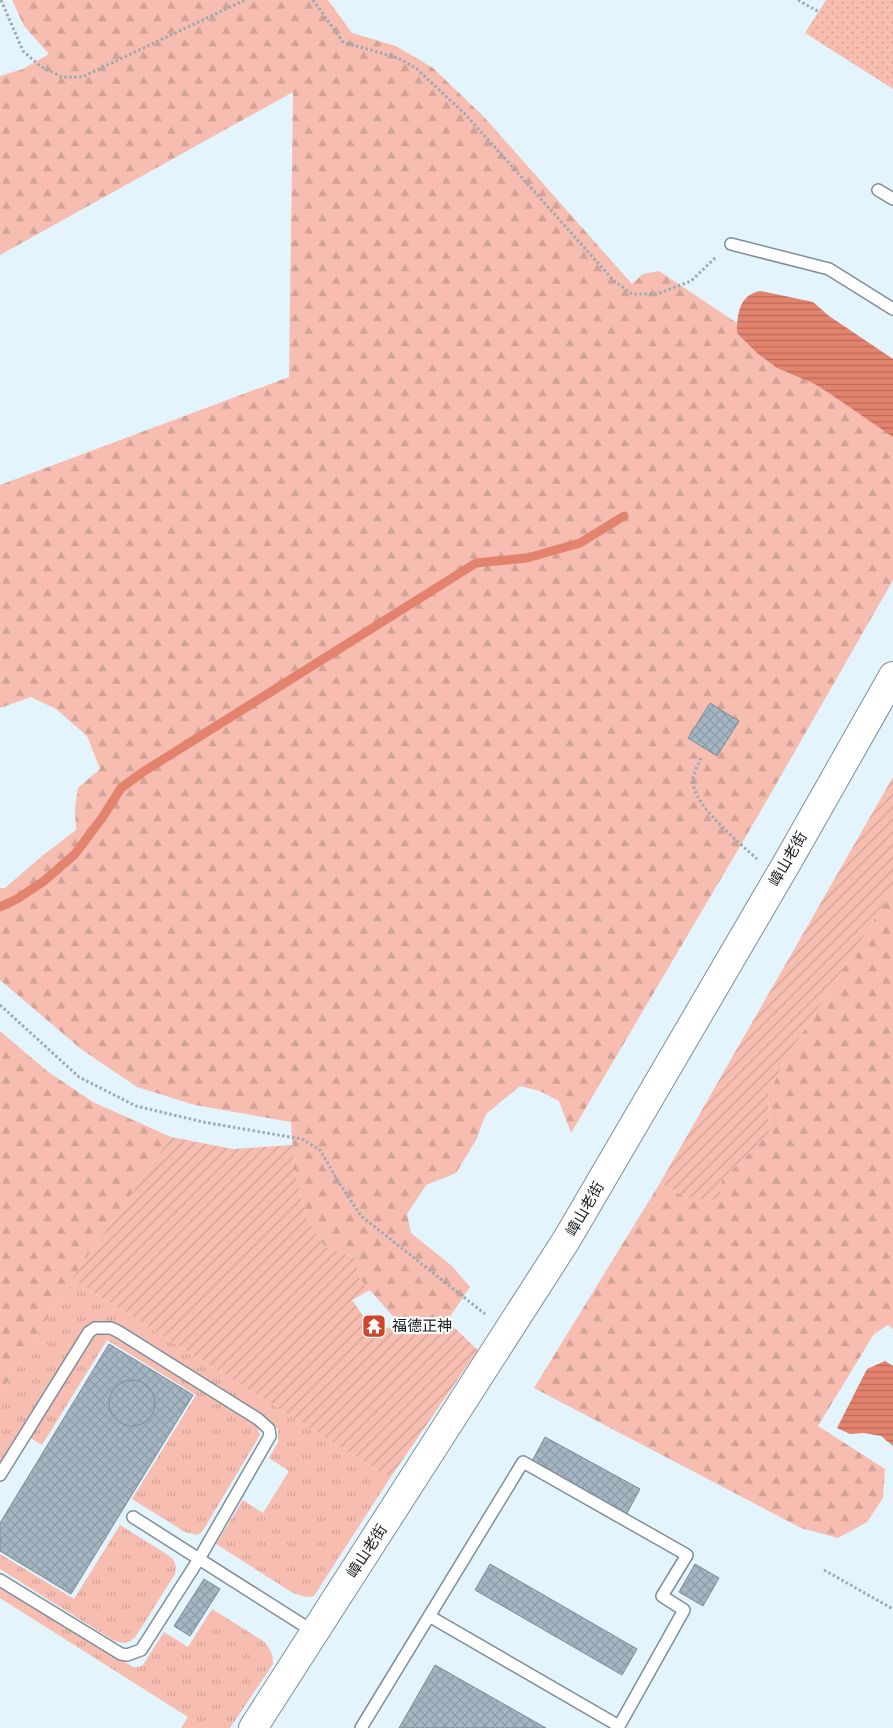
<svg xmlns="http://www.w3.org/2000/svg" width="893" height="1728" font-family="'Work Sans','Noto Sans SC',sans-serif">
<defs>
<pattern id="grass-tufts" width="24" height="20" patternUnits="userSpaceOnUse" patternTransform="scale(1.25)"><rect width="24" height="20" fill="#f6bdb0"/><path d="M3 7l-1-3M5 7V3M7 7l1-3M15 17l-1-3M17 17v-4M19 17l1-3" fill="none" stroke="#d2a297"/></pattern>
<pattern id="forest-firs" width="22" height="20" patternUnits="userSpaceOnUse" patternTransform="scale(1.25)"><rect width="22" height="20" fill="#f6bdb0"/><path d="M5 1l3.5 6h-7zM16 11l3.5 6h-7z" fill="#d2a297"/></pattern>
<pattern id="park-dots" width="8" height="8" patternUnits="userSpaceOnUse" patternTransform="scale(1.25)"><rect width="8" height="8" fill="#f6bdb0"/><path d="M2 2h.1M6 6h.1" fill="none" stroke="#d2a297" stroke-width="1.8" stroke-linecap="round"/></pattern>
<pattern id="garden-furrows" width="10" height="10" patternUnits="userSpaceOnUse" patternTransform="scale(1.25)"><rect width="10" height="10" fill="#f6bdb0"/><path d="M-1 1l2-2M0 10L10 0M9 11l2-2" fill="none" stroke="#d2a297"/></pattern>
<pattern id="water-rules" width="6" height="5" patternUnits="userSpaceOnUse" patternTransform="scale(1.25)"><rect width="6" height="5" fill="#e3836e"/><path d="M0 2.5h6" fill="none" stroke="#b76a5a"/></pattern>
<pattern id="building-cross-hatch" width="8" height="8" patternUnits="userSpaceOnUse" patternTransform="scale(1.25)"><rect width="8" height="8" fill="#a4b6c2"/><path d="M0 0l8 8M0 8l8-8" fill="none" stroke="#8c9ca6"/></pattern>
</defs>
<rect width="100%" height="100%" fill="#e4f4fd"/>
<!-- grass -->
<path fill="url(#grass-tufts)" d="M72 1279 390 1478 314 1596 306 1597 293 1593 216 1544 243 1500 263 1513 289 1471 269 1458 278 1442V1429L269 1420 112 1322C100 1320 92 1321 84 1329L0 1465V1394Z
M93 1334H113L249 1418 256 1425 260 1435 202 1532 197 1535 185 1532 132 1499 196 1395 107 1340 42 1445 29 1437Z
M120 1525 168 1555C175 1560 177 1565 175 1574L136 1636C128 1645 121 1644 111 1639L0 1569V1554L74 1599Z
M0 1585 133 1667H139L143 1665 164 1632 188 1647 212 1609 263 1641C270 1648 273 1653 273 1664L230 1728H181L188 1717 0 1598Z"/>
<!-- forest -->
<path fill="url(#forest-firs)" d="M12 0H328L352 33 396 46 433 68 484 117 632 284 643 274 659 271 893 427V580L759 814 571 1133 559 1101 540 1091 520 1086 486 1114 476 1140 456 1173 426 1185 407 1214 411 1233 452 1266 470 1287 447 1321 423 1335 407 1332 359 1278 356 1258 325 1247 307 1219 294 1169 291 1122 195 1105 137 1087 81 1049 0 980V888H5L42 856 76 830 75 808 78 788 100 769 87 736 56 709 31 697 0 708V485L289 377 293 92 0 255V76L23 69 49 54 24 26Z
M893 890V1329L888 1325 874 1334 818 1426 885 1469 883 1498 867 1522 838 1538 801 1528 534 1388 660 1183 688 1198 722 1180 769 1133 768 1095 784 1062Z
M0 1031 47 1071 93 1102 171 1137 72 1279 0 1394Z"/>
<!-- park -->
<path fill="url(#park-dots)" d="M826 0H893V89L805 33Z"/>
<!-- garden -->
<path fill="url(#garden-furrows)" d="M893 777V890L784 1062 768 1095 769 1133 722 1180 720 1200 688 1198 660 1183Z
M171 1137 233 1149 293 1145 294 1169 307 1219 325 1247 356 1258 359 1278 370 1290 352 1300 376 1334 399 1322 407 1332 423 1335 447 1321 478 1350 390 1478 72 1279Z"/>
<!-- water -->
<path fill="url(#water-rules)" d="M761 291 813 302 829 316 893 359V437L829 393 813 383 777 368 757 353 737 333C737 315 739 294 761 291Z
M885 1361 893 1366V1446L881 1436 864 1433 850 1434 837 1428 867 1369Z"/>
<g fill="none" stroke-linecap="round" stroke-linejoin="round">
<!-- stream -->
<path stroke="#e3836e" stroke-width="9" d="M0 907 17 899 44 881 75 854 102 818 121 788 143 772 476 563 527 558 580 543 624 516"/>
</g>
<!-- building -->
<path fill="url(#building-cross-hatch)" stroke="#7b8c97" d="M710 703 739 721 717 756 688 738Z
M109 1344 193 1395 71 1594 0 1551V1523Z
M109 1403a23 23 0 1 1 46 0a23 23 0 1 1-46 0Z
M545 1437 640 1489 626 1515 531 1463Z
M490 1564 637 1649 622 1675 475 1590Z
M695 1564 719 1578 703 1606 679 1592Z
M204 1579 220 1589 190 1636 174 1626Z
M435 1665 546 1728H399Z"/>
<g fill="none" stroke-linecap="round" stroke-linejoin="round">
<!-- service casing -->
<g stroke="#7e8f9a" stroke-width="14">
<path id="service" d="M878 190 893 199
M731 244 829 269 893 309
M0 1475 89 1332 95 1328H111L119 1332 258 1419 269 1429 270 1436 199 1559 141 1650 127 1655 121 1654 0 1580
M133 1517 314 1632
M429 1616 619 1726
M361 1728 523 1462 687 1555 662 1596 684 1610 618 1728"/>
</g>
<!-- tertiary casing -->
<g stroke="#7e8f9a" stroke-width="30">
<path id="tertiary" d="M253 1728 567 1239 788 861 893 676"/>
</g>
<!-- path -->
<path stroke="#9daab2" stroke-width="3" stroke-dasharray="2.5 2.5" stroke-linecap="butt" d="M1 0 23 51 40 66 62 77H82L245 0
M313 0 343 42 398 58 417 69 466 115 614 281 632 294H657L691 281 716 257
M798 0 819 12
M701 758C698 765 693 773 693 780 692 805 740 843 757 859
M0 1005 79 1077 136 1106 203 1122 302 1139 320 1150 338 1181 361 1216 485 1314
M824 1570 893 1609"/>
<!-- service -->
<use href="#service" stroke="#fff" stroke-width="11"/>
<!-- tertiary -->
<use href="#tertiary" stroke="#fff" stroke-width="28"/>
</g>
<!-- icons -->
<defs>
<g id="temple-square" transform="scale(1.25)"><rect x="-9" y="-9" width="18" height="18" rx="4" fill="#d04529" stroke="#fefefe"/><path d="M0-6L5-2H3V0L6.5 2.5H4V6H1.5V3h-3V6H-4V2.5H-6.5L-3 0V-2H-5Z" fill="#fff"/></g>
</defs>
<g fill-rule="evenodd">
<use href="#temple-square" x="374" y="1326"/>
</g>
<g text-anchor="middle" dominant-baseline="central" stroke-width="4.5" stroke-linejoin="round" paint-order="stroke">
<!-- street labels -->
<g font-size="15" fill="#141b1f" stroke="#fefefe">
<text transform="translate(788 859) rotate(-60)">嶂山老街</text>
<text transform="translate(585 1209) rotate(-60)">嶂山老街</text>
<text transform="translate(367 1551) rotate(-57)">嶂山老街</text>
</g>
<!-- poi labels -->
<g font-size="15" fill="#141b1f" stroke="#fefefe" text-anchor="start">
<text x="392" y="1326">福德正神</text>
</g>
</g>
</svg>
